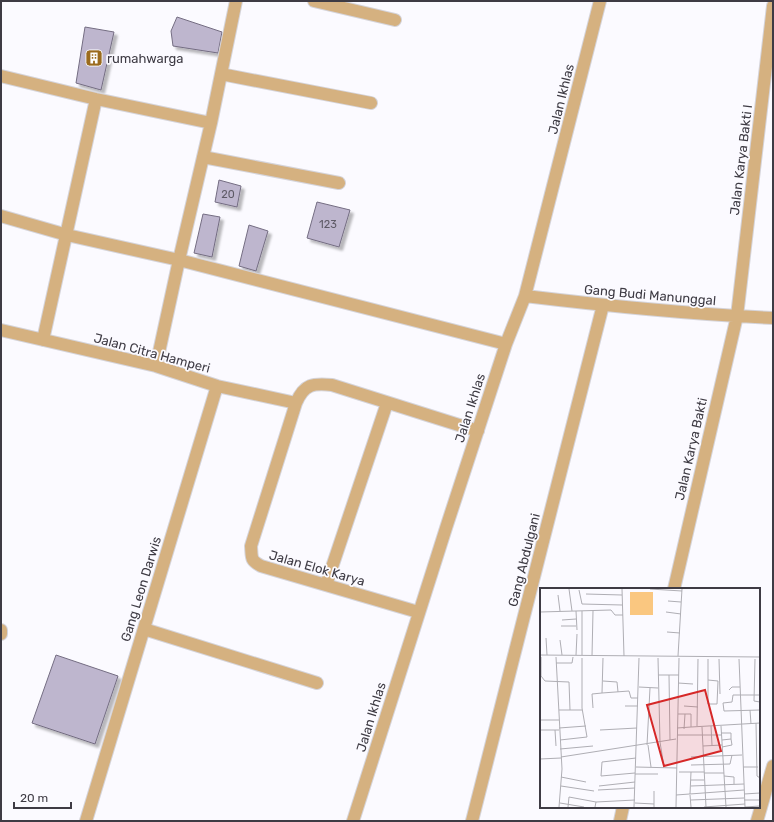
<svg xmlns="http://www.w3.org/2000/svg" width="774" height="822" font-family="Rubik,sans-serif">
<defs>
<filter id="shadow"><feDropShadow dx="3.5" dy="3.5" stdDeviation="1" flood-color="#0004"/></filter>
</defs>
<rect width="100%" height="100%" fill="#fbfaff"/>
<!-- building -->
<path fill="#beb6ce" stroke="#746d82" filter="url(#shadow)" d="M177 17 222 32 218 53 173 46 171 31Z
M85 27 114 32 101 90 76 83Z
M219 180 241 186 237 207 215 202Z
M317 202 350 210 339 247 307 238Z
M203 214 220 217 212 257 194 253Z
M249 225 268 231 256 271 239 266Z
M56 655 118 676 95 744 32 723Z"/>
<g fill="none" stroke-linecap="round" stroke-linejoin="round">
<!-- minor casing -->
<g stroke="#d5d4da" stroke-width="14">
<path id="minor" d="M314 1 395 20
M221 74 371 103
M1 76 96 99 211 123
M203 157 339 183
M1 216 67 235 179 260 506 344
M525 296C608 306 690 314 773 318
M1 330 156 366 217 386 296 403
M43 340 96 99
M156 366 179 260 211 123 236 1
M326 585 387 403
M674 589 737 316 773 6
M418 612 261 566C250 560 252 558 251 546L296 403C304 384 313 383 332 385L478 431
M144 629 317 683
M1 630V634
M86 821 217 386
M353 821 446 528 506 344 525 296 600 1
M472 821 603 305
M620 821 623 807
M757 821 773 766"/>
</g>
<!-- minor -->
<use href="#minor" stroke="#d5b180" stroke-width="12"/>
</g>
<!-- icons -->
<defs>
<g id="building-square" transform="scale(0.9)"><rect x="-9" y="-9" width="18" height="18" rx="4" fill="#9b6b1d" stroke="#fbfaff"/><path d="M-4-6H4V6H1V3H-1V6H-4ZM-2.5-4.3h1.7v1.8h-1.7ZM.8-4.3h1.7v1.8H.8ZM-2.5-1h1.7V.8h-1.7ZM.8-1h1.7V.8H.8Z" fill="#fff"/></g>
</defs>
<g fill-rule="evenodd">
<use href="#building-square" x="94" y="58"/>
</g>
<g text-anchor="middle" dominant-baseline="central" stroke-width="3.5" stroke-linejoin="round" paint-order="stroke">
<!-- number labels -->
<g font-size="11" fill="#5e5a66">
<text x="228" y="194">20</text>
<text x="328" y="224">123</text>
</g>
<!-- poi labels -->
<g font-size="13" fill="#3e3b44" stroke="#fbfaff" text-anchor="start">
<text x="107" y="58">rumahwarga</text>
</g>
<!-- street labels -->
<g font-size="13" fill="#3e3b44" stroke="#fbfaff">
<text transform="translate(561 99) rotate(-76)">Jalan Ikhlas</text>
<text transform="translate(741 160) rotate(-83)">Jalan Karya Bakti I</text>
<text transform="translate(650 295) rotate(5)">Gang Budi Manunggal</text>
<text transform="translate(152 353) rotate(15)">Jalan Citra Hamperi</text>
<text transform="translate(470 408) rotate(-72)">Jalan Ikhlas</text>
<text transform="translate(691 449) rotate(-77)">Jalan Karya Bakti</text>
<text transform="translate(524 560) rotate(-76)">Gang Abdulgani</text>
<text transform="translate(317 568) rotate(16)">Jalan Elok Karya</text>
<text transform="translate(141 589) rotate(-73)">Gang Leon Darwis</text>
<text transform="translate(371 717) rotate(-73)">Jalan Ikhlas</text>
</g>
</g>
<!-- overview -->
<g transform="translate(540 588)">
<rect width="220" height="220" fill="#fbfaff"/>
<path d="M90 4H113V27H90Z" fill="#fac780"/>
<path fill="none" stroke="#afaeb4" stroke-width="1" d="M29 1 32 23M82 1 84 68M110 1 142 3M39 2 42 16 82 17M46 6 82 7M18 7 20 23M128 13 141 14M36 23 37 42M0 24 71 22 75 27H83M126 24 141 26M22 32 36 31M21 38H36M127 44 140 45M6 50 7 67M20 52 22 67M0 67 220 69M36 67 37 46M42 67V23M52 68 53 23M138 68 142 1M1 69V88L5 93 29 94 30 122M16 69 22 181 19 219M118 70 120 154 124 179M168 71V116H177L178 93 168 92M179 71 180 106M199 71 205 219M215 71 214 113 220 114M16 75H32L33 69M118 87H139M129 87 130 152M63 93 77 94 78 104M138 95 153 96M99 99 118 100M189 102 192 99H200M62 105 89 103 91 110H98M220 107H193L192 114 183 115 184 123 220 122M85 118H98M144 118 158 119M53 120 52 106 62 105 63 70M19 122H42M210 122 211 136M138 126H151V139M0 132H19M216 135 217 188 220 190M157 138 158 71M171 138 172 157M181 138 186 219M151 139 220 135M162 139 166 219M19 140 46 138M137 140 151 139M144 141 145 126M0 142H19M15 142 16 158M60 142 97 140M181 145H191V151M137 147H182M20 152 47 149 42 120V70M182 152 191 151 192 157 182 159M107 157 110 100M108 157 111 179M163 158 182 157M20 161 53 158M21 169 136 151M151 169 202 167M0 171 21 170M151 177 190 176 192 167M96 179 137 180M203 179H218M139 184H164M95 185 61 188 62 174 96 170M164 185H184M95 186H118M184 188 194 189V196M21 189 46 194M151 192H164M21 198 54 203M59 198 95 194M151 198 204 196M58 202 95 200M150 206 151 184M204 206 220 205M136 207 204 202M150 207 151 219M151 212 204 210M204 212H220M56 214 95 212M20 215 44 219M95 215 114 216V219M114 216V203M28 219 29 209 56 214 55 219M94 219 99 70M136 219 139 70M164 219 205 216M205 219 220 218"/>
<path fill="#d62828" fill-opacity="0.15" stroke="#d62828" stroke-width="2" d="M165 102 181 163 124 178 107 117Z"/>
<rect width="220" height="220" fill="none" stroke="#3e3b44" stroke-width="2"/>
</g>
<!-- border -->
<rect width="774" height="822" fill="none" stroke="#3e3b44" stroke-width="4"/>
<!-- scale -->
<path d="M14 802v6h57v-6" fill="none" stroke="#3e3b44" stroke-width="2"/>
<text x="20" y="802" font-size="12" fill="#3e3b44" stroke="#fbfaff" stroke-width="3" paint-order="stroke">20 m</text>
</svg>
